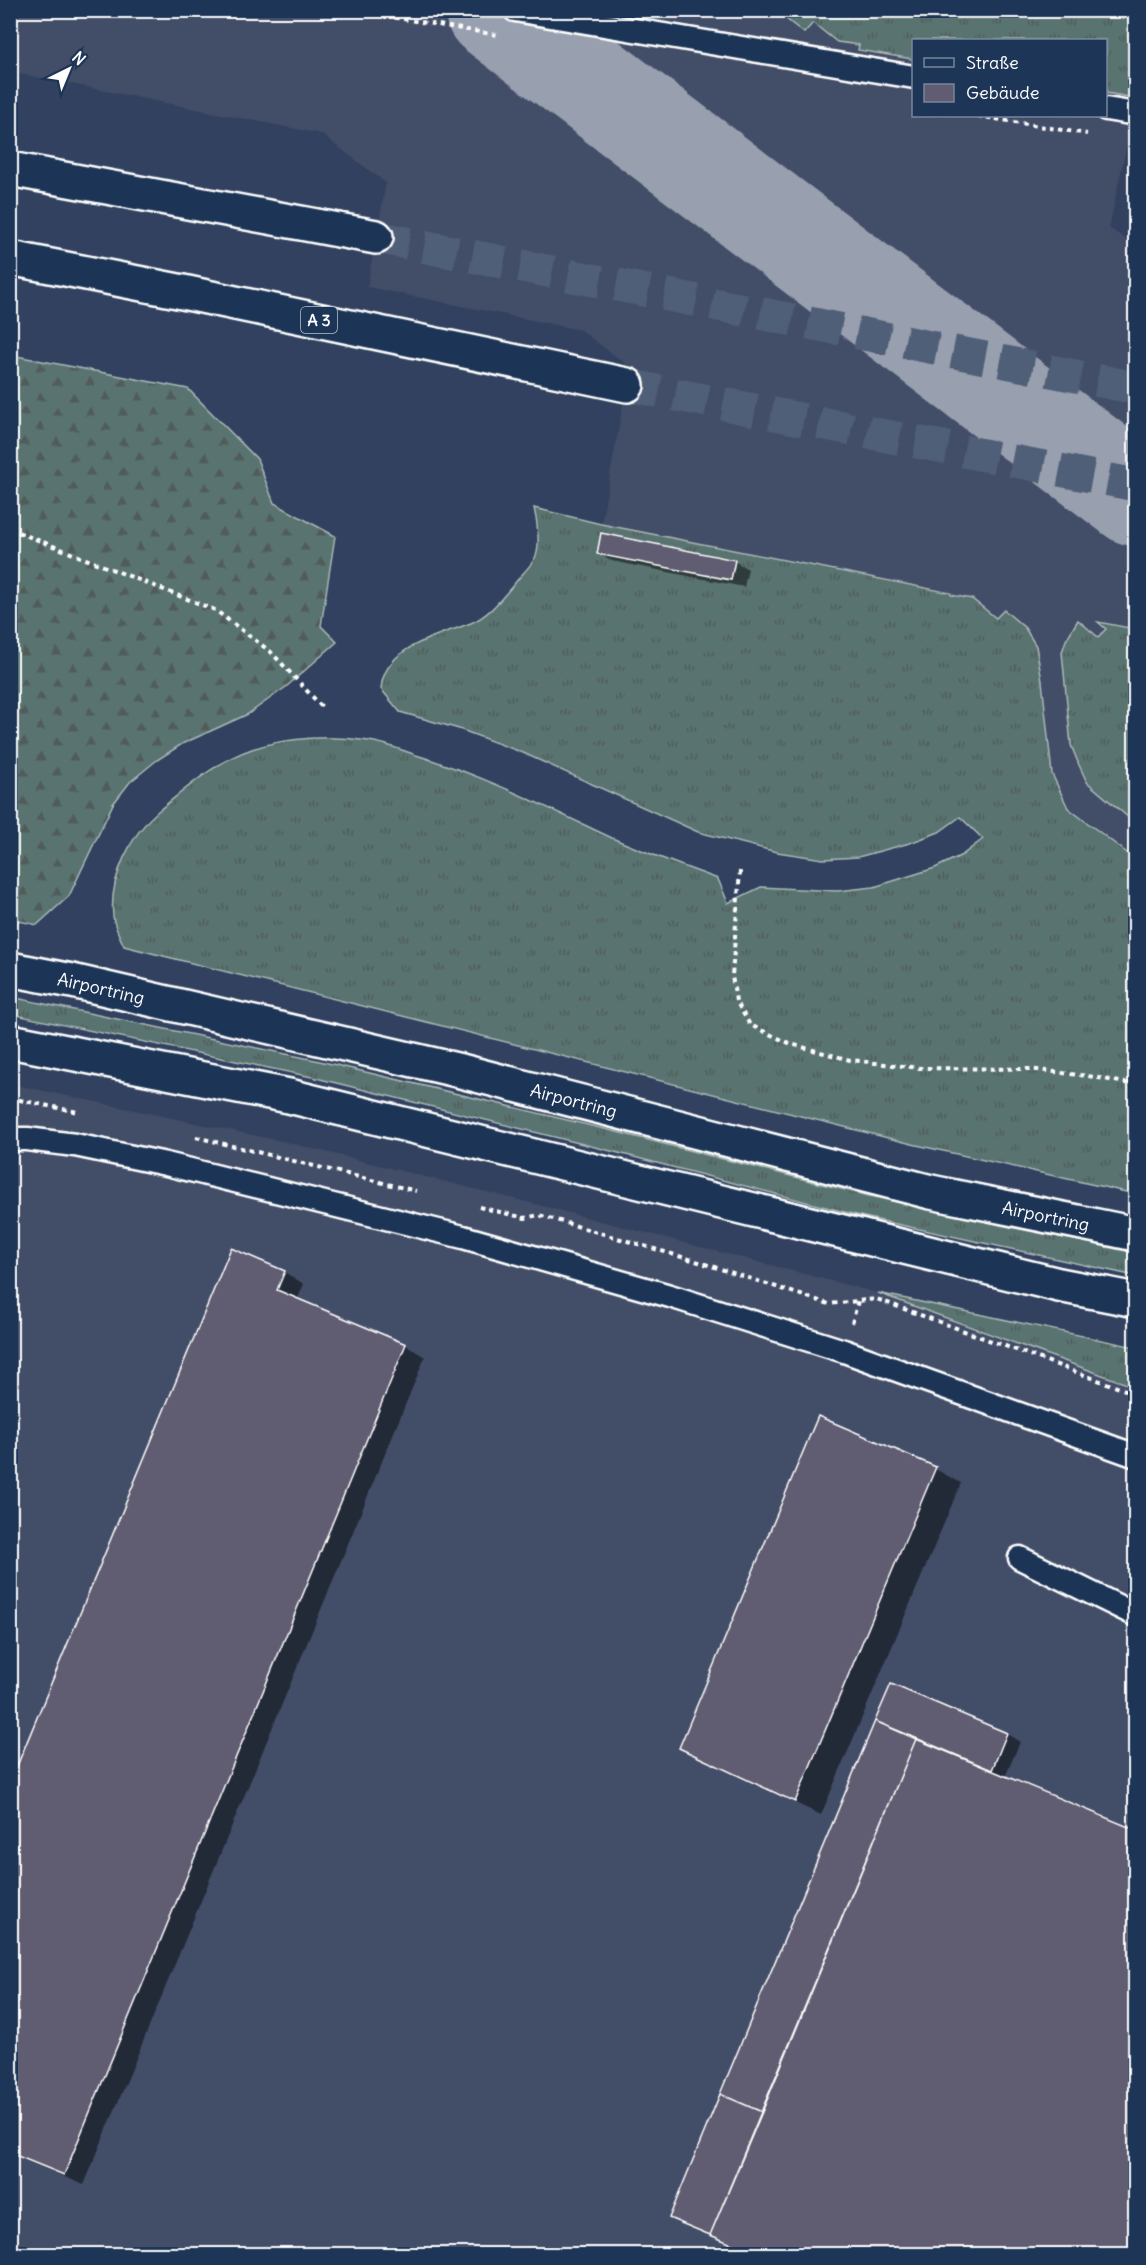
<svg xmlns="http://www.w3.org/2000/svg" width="1146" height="2265" font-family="Delius,sans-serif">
<defs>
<pattern id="grass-tufts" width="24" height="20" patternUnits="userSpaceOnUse" patternTransform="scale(1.5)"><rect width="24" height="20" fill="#587370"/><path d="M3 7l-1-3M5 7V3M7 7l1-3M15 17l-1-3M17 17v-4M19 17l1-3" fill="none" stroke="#515c5a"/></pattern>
<pattern id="forest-firs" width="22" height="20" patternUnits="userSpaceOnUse" patternTransform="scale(1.5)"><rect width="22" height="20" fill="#587370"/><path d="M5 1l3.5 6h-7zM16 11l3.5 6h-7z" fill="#515c5a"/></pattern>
</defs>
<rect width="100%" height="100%" fill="#31415f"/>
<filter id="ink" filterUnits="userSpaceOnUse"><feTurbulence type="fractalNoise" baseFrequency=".0167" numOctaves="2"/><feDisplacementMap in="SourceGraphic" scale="12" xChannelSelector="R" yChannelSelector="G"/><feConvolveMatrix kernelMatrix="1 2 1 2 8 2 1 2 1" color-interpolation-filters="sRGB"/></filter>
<g filter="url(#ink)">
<!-- built -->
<path fill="#434d67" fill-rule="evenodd" d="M10 11H1135V130H1130L1109 228 1136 246 1135 859 810 611 806 564 601 524 630 367 580 330 367 287 386 183 321 134 11 72ZM914 40H1106V116H914Z
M11 1084 286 1142 535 1204 878 1293 1135 1347V2254H11Z"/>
<!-- grass -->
<path fill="url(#grass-tufts)" stroke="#acb9b8" stroke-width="1.5" d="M776 11H1135V98L1106 93V40H914L913 59 858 50 859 45 837 42 813 23 804 33Z
M534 508 601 524 951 593V595L972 599 996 618 1004 610 1025 628 1036 646 1042 681 1052 774 1068 808 1135 859V1194L912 1144 124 946C120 937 114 926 113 916 109 879 130 835 158 811 187 788 216 761 252 749 288 737 331 735 369 741 385 743 401 750 416 755 485 776 548 808 612 838 647 853 682 866 718 879L728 903 761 887 837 891 874 887 935 868 962 855 983 839 960 817 939 832 910 843 858 857 823 859 777 852 698 832 521 752 459 729 400 712 381 689C384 646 439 636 471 623 490 615 502 598 515 583 521 575 530 567 535 558 541 547 537 520 534 508Z
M1078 620 1098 637 1106 629 1098 622 1135 629V823L1087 782 1079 765 1071 745 1062 652 1066 640Z
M11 997 315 1060 613 1131 869 1196 1135 1253V1276L864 1217 607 1150 312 1077 11 1014Z
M878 1293 1135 1347V1387Z"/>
<!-- forest -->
<path fill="url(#forest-firs)" stroke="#acb9b8" stroke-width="1.5" d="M11 355 188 389 257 459 274 503 335 536 321 626 337 642 286 687 248 714 182 744 157 760 130 782 113 804 69 896 37 925 10 919Z"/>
<!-- shadow -->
<path fill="#0007" d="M598 553 734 561 748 569 744 587 612 561Z
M284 1272 304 1284 297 1300 406 1345 425 1357 84 2185 10 2154V1787Z
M818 1418 935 1469 961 1483 821 1815 707 1762 681 1747Z
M891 1686 1007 1734 1020 1742 1005 1777 1136 1832V2254H746L725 2242 670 2217Z"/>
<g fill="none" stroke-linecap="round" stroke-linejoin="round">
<!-- taxiway -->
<path stroke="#98a0af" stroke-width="100" d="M495 10 1136 496"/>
</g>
<!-- building -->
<path fill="#615c71" stroke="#fff" stroke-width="1.5" d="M601 533 735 560 731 580 597 554Z
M231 1248 285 1271 277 1290 406 1344 64 2175 10 2153V1783Z
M818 1416 936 1467 795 1802 679 1748Z
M891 1684 1007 1733 992 1770 875 1721Z
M875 1721 916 1739 762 2112 720 2094Z
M916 1739 1136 1830V2254H756L710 2235Z
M720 2094 762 2112 710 2235 669 2218Z
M10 2243 39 2254H10Z"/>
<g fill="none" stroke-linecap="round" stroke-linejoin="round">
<!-- motorway-tunnel -->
<path stroke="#505e77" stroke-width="33" stroke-dasharray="33 16" stroke-linecap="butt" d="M376 237 1136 388
M627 385 1136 485"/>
<!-- service casing -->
<g stroke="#fff" stroke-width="27">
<path id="service" d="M515 10 914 77
M1106 109 1136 114
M10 1139H27L75 1145 166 1164 463 1237 670 1296 844 1351 1136 1456
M1020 1558 1136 1615"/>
</g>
<!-- tertiary casing -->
<g stroke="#fff" stroke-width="38">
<g id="tertiary">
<path id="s1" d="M10 969 72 981 461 1071 931 1192 1136 1234"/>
<path d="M10 1041 289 1096 1059 1285 1136 1300"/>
</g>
</g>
<!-- motorway casing -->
<g stroke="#fff" stroke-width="38">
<path id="motorway" d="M10 169 376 237
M10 258 178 291 627 385"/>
</g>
<!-- path -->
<path stroke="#fff" stroke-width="4" stroke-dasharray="4.5 4.5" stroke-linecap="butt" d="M350 10 497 35
M978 116 1087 134
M10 529 215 610 271 652 322 707
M740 871 732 976 736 1001 750 1025 791 1044 850 1060 920 1068 1029 1069 1088 1076 1136 1085
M10 1098 78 1112
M196 1137 416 1191
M479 1207 525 1218 539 1215 699 1262 829 1304 877 1299 1136 1394
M852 1323 858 1301"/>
<!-- service -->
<use href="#service" stroke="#1d3557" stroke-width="22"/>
<!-- tertiary -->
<use href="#tertiary" stroke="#1d3557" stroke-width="33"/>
<!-- motorway -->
<use href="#motorway" stroke="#1d3557" stroke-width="33"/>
</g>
</g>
<g text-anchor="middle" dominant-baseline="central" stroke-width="6" stroke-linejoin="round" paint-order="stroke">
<!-- shield labels -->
<rect fill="#1d3557" stroke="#bbc2cd" stroke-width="1.5" x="301" y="307" width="36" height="26" rx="4.5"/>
<g font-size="16" font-weight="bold" fill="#fff">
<text x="319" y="320">A 3</text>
</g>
<!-- street labels -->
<g font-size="18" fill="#fff" stroke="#1d3557">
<text stroke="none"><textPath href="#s1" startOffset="93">Airportring</textPath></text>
<text stroke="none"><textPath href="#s1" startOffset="579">Airportring</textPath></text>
<text stroke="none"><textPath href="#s1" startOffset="1065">Airportring</textPath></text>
</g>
</g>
<!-- margin -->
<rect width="1146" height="2265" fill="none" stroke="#1d3557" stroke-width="36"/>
<rect x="18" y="18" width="1110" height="2229" fill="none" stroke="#fff" stroke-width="2" filter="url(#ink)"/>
<!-- legend -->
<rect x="912" y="39" width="195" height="78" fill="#1d3557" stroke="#77869a" stroke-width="1.5"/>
<rect x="924" y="58" width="30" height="9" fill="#1d3557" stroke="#77869a" stroke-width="1.5"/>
<text x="966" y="69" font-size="18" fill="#ffffff">Straße</text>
<rect x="924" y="84" width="30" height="18" fill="#615c71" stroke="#77869a" stroke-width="1.5"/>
<text x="966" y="99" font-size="18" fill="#ffffff">Gebäude</text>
<!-- north arrow -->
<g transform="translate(69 69) rotate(43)" stroke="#1d3557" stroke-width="4.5" paint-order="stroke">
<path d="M0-4.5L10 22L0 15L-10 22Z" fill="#ffffff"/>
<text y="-9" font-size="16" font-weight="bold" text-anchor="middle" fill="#ffffff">N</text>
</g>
</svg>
